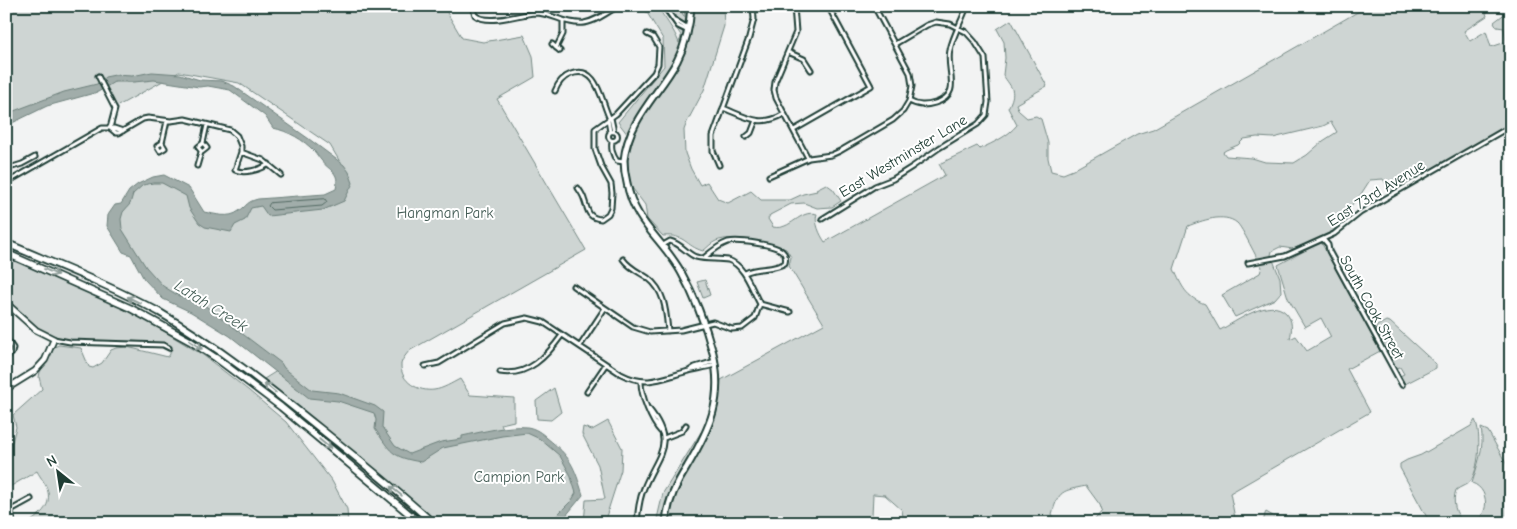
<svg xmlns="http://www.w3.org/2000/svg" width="1517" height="529" font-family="'Comic Neue',sans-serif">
<rect width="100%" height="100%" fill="#f2f3f3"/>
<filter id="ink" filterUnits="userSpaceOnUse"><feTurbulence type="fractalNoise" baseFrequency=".02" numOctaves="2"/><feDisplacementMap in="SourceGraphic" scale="10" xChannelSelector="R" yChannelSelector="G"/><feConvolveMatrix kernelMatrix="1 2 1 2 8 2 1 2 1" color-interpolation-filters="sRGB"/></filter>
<g filter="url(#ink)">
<!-- green -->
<path fill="#ced5d3" stroke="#768984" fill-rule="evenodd" d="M6 6H443L462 38 483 42 524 35 533 56 535 77 497 99 586 250 409 351C406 355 402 359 401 364 400 382 419 392 434 390 443 389 452 383 460 379L470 395 514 398V421L501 424 505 432 527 430 541 435 562 454 579 493 555 523H437L264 379 280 369 233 331 177 300 148 276 116 219C127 199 131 188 153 179L188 193 194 208 223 224 249 205 340 196V162L330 145 239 83 179 72 116 107 104 85 67 95 6 121Z
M643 6H657C665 19 674 29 679 43 679 41 681 39 681 36 681 33 663 13 660 6H661L666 15 683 31V34L678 54 637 116 628 135 618 122 664 66 663 39Z
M668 6H679L684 17 685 6H687L685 23H681Z
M693 6H723L724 26 704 90 687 122 684 130 685 153 691 169 700 185 707 182 718 199 728 203 751 191 761 200H790L803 194 817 191 816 189 826 184 833 189 841 201 832 207 817 208 804 203 791 204 770 215 768 219 773 227C791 231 799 209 817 214 814 222 820 235 825 242L945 175 939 164 977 146 980 149C994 142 1007 137 1017 125L1008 108C1017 90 1012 89 1003 75L1005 58 1004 42 997 29 1011 20 1047 86 1016 104 1019 111 1027 118 1036 116 1041 119 1048 143V158L1051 171 1063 174 1073 170 1137 134 1153 129 1368 6H1490L1491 9 1486 13 1487 16 1464 31 1470 41 1486 31 1491 47 1506 42 1504 28 1497 27 1494 22 1511 9V124L1394 190 1388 187 1383 179 1370 180 1361 194 1338 221 1334 230 1324 237 1293 249 1280 247 1272 251 1271 255 1280 278 1281 292 1275 299 1235 317 1222 295 1260 273 1262 267C1257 259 1242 227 1237 223 1224 212 1201 221 1188 226L1174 269C1182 287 1186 297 1205 304L1220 330C1236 322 1270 296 1286 313 1293 320 1292 330 1290 339L1296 336 1307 351 1331 337 1321 318 1305 327 1288 298 1278 265 1321 242 1380 351 1347 369 1370 412 1230 493 1236 523H1092L1102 511 1100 505 1086 486C1062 491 1059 490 1052 514L1057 523H904L902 510 885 495 873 494 872 515 878 523H668L671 501 678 484 712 426 719 397 721 380 824 324 789 266 791 257 786 249C767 243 735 234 716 241 711 243 707 248 703 251 685 246 686 234 663 236L647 219 645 205 630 185 627 173 628 159 636 125 649 103 676 68 687 45 691 27ZM1331 122 1337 132 1323 141 1307 155 1294 163 1265 162 1252 158 1226 156 1223 152 1226 150 1238 145 1244 139 1257 137 1273 138 1323 126Z
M6 256 122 308 147 321 203 355 248 390 286 422 332 481 347 509 348 523H28C39 516 51 507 48 492 47 485 40 477 37 471L6 489V450L12 442 16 427 13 415 42 389 39 377 40 372 54 347 59 345 81 348 89 367 93 368 102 363 111 350 116 348 127 347 168 357 170 354V345C154 342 136 341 120 341 96 340 71 345 48 335 32 327 19 313 6 301Z
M705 280 710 295 703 298 697 282Z
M1386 321 1390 322 1436 364V368L1405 384 1400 376 1404 374 1400 367 1396 368 1375 330 1377 326Z
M554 388 561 412 551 420 537 419 536 401Z
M1475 420C1482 433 1479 471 1470 482 1466 485 1460 487 1456 490 1452 501 1455 515 1464 522 1489 526 1493 490 1472 483 1477 466 1485 447 1481 428L1488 431 1511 472V523H1430L1400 468V464L1407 460 1421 455 1471 426Z
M608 421 622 448 621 470 604 523H584L586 500 605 499 598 465 582 434 583 427 592 430Z
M701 432 704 434C689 459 662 492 664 523H656L663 493Z
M1266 512 1273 516 1279 523H1263L1265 514Z"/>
<!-- water -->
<path fill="#a1adaa" stroke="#6d807b" d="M152 72 180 74 200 80 222 81 234 86 309 139 344 165 349 172 353 183 344 201 323 210 268 216 261 206 251 208 245 220 235 225 231 232 205 227 199 223 189 208 186 196 162 183H153L143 185 133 194 130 204 123 212 121 219 122 229 146 267 163 286 179 296 199 301 281 363 284 368 312 390 339 393 375 406 383 412 382 427 395 446 409 454 441 442 462 439V436C482 432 508 425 527 427 535 428 542 433 547 438 571 457 574 466 583 495L560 523H549L572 500 576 493 570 474 560 456 540 439 527 433 502 436 443 448 421 462C391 457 391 452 375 429L376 420 374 413 338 401 309 398 230 336 191 312 163 299 144 279 131 255 123 252 107 226 108 215 115 205 121 204 129 191 138 184 153 177 164 175 189 188 204 212C215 214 229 219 239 211 248 205 246 202 258 199L325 194 336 189C340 171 330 172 321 160 318 157 317 154 314 151 304 140 288 131 273 128L265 116 230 90 208 86 199 87 154 80 134 82H114L98 92 47 106 6 126V114L64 92 97 84 105 77 115 75 132 76Z"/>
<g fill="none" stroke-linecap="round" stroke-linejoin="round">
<!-- shore -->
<path stroke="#536a63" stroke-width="1" d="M325 199 327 202 322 206 272 210 268 206 270 203Z"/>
<!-- minor casing -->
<g stroke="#1f3d34" stroke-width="7">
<path id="minor" d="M472 6 475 15C489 26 518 14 535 13 552 13 566 25 584 23 596 21 607 13 618 6
M664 6 678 26 688 31
M794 6 796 32 775 82 774 90 776 98 808 158
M874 6 910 73 912 86 909 101
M754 10 790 6
M675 20 688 28
M552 44 560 51
M556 48 563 34V21
M788 52 804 59 811 70
M98 76 115 109 110 128
M555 91C558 83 563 77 571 74 598 64 601 102 610 119
M723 108C746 117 761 128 784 114
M611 118 614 132
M608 120 610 132
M110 128 116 133H119L143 119 148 118 171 121 185 119 230 130 237 136 241 146V152L235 170C244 174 260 170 269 164
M794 130 871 86 828 6
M608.5 136a4.5 4.5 0 1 1 9 0a4.5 4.5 0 1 1-9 0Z
M746 137 751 133 756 120
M612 141C611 149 612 154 617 161L624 162
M162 143 165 148 160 151 157 146 162 143 167 121
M203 143 207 148 202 152 198 147 203 143 207 125
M241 152 263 160 281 175
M719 165 713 151V136L749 38 754 19 753 6
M197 166 201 152
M6 169 22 164 35 157
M769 176 809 158 831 155 840 151 893 120 903 111 909 101C918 106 925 106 935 103 964 94 945 71 950 50 953 35 962 21 967 6
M6 183 102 128H114L123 131
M578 188C580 191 583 195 584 199 588 209 587 218 601 219L608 214 611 208 612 193 611 184 601 166 595 149V129L616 114 654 73 658 64 659 47 653 37 647 34
M822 219 875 186 893 179 912 167 939 148 978 124 986 115 988 102 985 58 975 42 966 32 950 24 936 22 927 25 895 44
M1323 239 1328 245 1329 251 1402 385
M705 257C712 251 719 245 728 242 738 240 776 244 783 252 786 255 786 259 785 263 773 271 758 266 745 273
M623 259C629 268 639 272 648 278 665 291 666 311 668 331
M1248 263 1285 256 1334 234 1360 213 1511 126
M573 286 633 327 650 332 681 330 713 322 732 329 742 328 755 318 760 304C752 290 745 265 728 260 718 258 707 260 696 257 688 255 682 244 670 241L663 245
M760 304 790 312
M6 338 13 348 12 353 6 358
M54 339 70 342 163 345 169 348
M580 346 605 308
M425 366 439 363 505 323 527 318 543 322 621 374C646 387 660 379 685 372 695 369 705 368 715 365
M689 371 695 367 715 361
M500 372C528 377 547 356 562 335
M641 382C641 396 651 421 661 432
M587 392 606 364
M664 438 682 431 686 425
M13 523 11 510 31 499
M637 523C638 511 639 499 644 488 657 455 677 444 649 409"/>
</g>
<!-- tertiary casing -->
<g stroke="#1f3d34" stroke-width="8">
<path id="tertiary" d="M6 303 36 330 54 339 45 360 35 371 6 389"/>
</g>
<!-- secondary casing -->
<g stroke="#1f3d34" stroke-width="9">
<path id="secondary" d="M666 523C667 502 676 484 687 467 710 428 724 399 713 353 706 327 694 295 681 272 662 238 634 223 627 183 625 175 624 167 624 160 628 120 659 94 677 61 686 44 690 25 691 6"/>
</g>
<!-- trunk casing -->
<g stroke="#1f3d34" stroke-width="9">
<path id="trunk" d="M6 243C57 265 110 285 159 312 217 346 269 387 322 430 359 460 397 490 433 523
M6 253 130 308 190 341 216 358 281 407 420 523"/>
</g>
<!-- minor -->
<use href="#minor" stroke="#fff" stroke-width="3"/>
<!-- tertiary -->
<use href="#tertiary" stroke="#fff" stroke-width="4.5"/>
<!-- secondary -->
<use href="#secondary" stroke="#fff" stroke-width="5"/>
<!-- trunk -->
<use href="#trunk" stroke="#fff" stroke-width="5.5"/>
</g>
<!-- one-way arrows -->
<defs><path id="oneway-shaft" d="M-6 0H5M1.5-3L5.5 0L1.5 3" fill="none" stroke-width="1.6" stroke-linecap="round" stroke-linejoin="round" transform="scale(1.25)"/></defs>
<g stroke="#8f9e9a">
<use href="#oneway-shaft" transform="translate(51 272) rotate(23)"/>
<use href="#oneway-shaft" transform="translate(134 300) rotate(-154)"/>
<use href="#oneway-shaft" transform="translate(196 345) rotate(33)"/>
<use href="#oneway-shaft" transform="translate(270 388) rotate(-141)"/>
<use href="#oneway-shaft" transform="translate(325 444) rotate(40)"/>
<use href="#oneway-shaft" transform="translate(396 491) rotate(-141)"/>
</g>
</g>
<g text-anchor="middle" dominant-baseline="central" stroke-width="4" stroke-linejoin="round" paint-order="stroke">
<!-- street labels -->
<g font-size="15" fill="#1f3d34" stroke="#fff">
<text transform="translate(903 156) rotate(-31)">East Westminster Lane</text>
<text transform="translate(1376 193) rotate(-32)">East 73rd Avenue</text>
<text transform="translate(1372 307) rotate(61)">South Cook Street</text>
</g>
<!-- park labels -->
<g font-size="15" fill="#425b54" stroke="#fff">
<text x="445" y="213">Hangman Park</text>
<text x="519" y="477">Campion Park</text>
</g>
<!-- water labels -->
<g font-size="16" font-style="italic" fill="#465f57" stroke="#fff">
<text transform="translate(211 306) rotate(32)">Latah Creek</text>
</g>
</g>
<!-- margin -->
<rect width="1517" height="529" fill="none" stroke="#fff" stroke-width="25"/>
<rect x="12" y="12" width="1492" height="504" fill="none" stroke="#1f3d34" stroke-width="2" filter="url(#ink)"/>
<!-- north arrow -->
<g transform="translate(58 472) rotate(330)" stroke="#ffffff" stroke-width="4" paint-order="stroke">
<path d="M0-4L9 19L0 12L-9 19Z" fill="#1f3d34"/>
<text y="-8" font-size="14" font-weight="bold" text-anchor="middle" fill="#1f3d34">N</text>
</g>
</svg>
